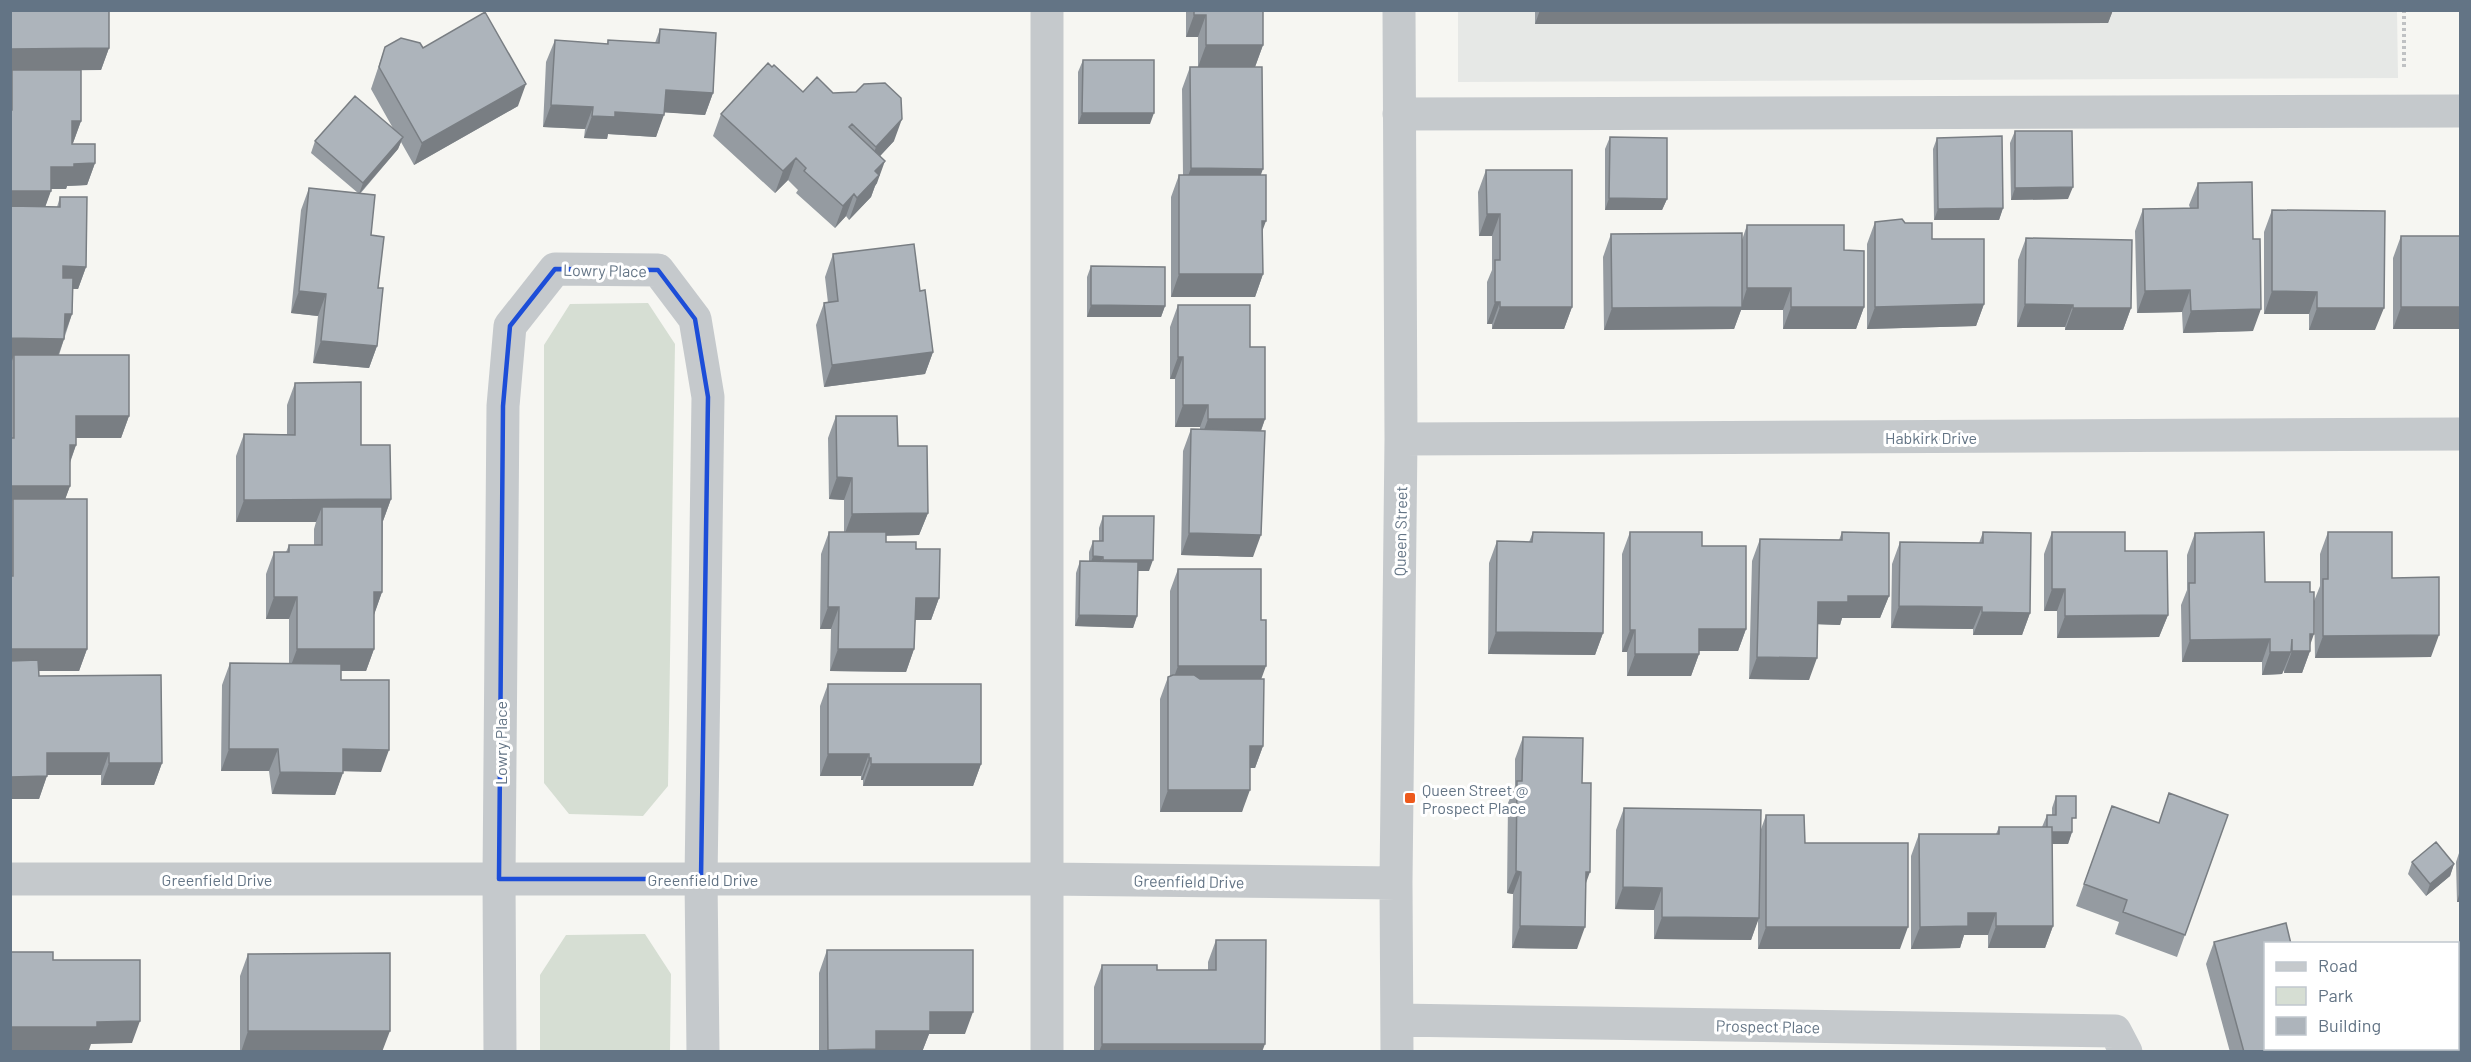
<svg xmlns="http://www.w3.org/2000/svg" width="2471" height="1062" font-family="Barlow,sans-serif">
<rect width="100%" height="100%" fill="#f6f6f2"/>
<!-- built -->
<path fill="#e6e8e6" d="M1458 11H2397L2398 78 1458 82Z"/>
<!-- green -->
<path fill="#d6ded3" d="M648 303 675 344 668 786 643 816 569 814 544 783V345L570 304Z
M645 934 671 974 670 1051H540V975L566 935Z"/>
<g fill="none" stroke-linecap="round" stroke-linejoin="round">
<!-- path -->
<path stroke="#bfc1c3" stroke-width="4" stroke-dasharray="3 3" stroke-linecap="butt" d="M2404 10V70"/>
<!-- minor -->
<path stroke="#c5c9cc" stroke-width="33" d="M1399 114 2460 111
M1401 439 2460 434
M10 879H1046L1396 883
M1397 1020 2115 1031 2126 1052
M500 1052 499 879 503 406 510 326 555 269 658 270 695 319 708 397 701 879 703 1052
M1047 1052V10
M1397 1052 1396 883 1401 439 1399 10"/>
</g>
<!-- wall -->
<path fill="#959ba1" d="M10 10H109V48L101 70H81V121L73 143H72V144H95V163L87 185 67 186 66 189H51L45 207H57L60 197H87L86 267 78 289H73L72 314 59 355H129V416L121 438H76V445L70 463V486L65 499H87V649L79 671H39V676L161 675 162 763 154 785H101V775H47L39 799H10V365L12 361H10V73L11 71H10Z
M1186 10H1263V45L1255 67H1198V37H1186Z
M1535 10H2113L2108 23 1535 24Z
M660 29 713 93 705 115 664 112 656 137 608 134 607 139 584 138 585 129 543 127 546 62 555 40 607 44 608 40 655 43Z
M385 47 423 48 518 106 414 165 401 142 398 149 360 194 371 235 378 288 377 346 369 368 313 363 318 316 291 313 301 210 309 188 358 193 311 153 315 141 394 130 371 89Z
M1083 60 1150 124H1078V72Z
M1190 67 1261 175 1263 274 1255 297H1171V197L1179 175H1183L1182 89Z
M803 92 833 93 894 141 880 156 877 183 875 186 871 197 849 220 846 216 835 228 796 193 798 190 788 180 775 193 713 136 721 114Z
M2015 131 2068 199 2011 200 2010 143Z
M1610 137 1667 199 1662 210H1605V149Z
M1937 138 2003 208 1999 220H1934L1933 149Z
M1486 170 1572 307 1564 329H1492V324H1487V282L1492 270V236H1479L1478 192Z
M2198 183 2253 239V331L2183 333 2182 312 2137 313 2135 231 2143 209 2190 208 2189 205Z
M2272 210 2375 330H2309V314H2264V232Z
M1875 222 1905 223 1932 239 1984 304 1976 326 1867 329V244Z
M1747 225 1844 250 1864 307 1856 329H1783V310H1741L1734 329 1604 330 1603 257 1611 234 1742 240Z
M2401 236 2460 329H2393V258Z
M2026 238 2131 308 2123 330H2065V327H2017L2018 260Z
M833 254 920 291 933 352 925 374 824 387 816 325 824 303H828L825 277Z
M1091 266 1165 306 1161 317H1087V277Z
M1178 305 1250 347 1265 419 1261 431 1253 557 1181 555 1183 451 1191 429H1200V427H1175V379H1170V327Z
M295 383 361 445 391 499 383 521 382 592 374 614V649L366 671H341V680L381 772 343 771 335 795 272 794 269 771H221L222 685 230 663 289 664V619H266V574L274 552H286L289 545H314V529L316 522H236V456L244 434H287V405Z
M836 416 898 446 928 513 919 535 886 536V542L916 549 939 598 931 620H915L914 649 906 672 830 671 831 629H820L821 554 829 532H844V500L829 499 828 438Z
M1103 516 1149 571H1138L1137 616 1133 628 1075 626 1076 573 1080 561 1089 562V552L1093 541H1099V528Z
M1533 532 1603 633 1595 655 1488 654 1489 563 1497 541 1529 542Z
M1630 532 1702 546 1746 629 1738 651H1699V654L1691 676H1627V652H1622V554Z
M1842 532 1889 596 1880 618H1842L1840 625 1817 624 1809 680 1749 679 1752 561 1760 539 1839 540Z
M1983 532 2030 613 2022 635H1973V629L1891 628 1892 564 1900 542 1979 543Z
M2052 532 2125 551 2168 615 2159 637 2057 638V611H2044V554Z
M2328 532 2431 657 2315 658 2314 601 2320 586V554Z
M2195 533 2265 582 2310 645V651L2302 673H2284V670L2282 674 2262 675V662H2182L2181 605 2187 590V555Z
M1178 569 1261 679 1263 746 1255 768H1250L1242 812H1160V699L1168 677 1170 676V591Z
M828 684 981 764 973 786H863V780H861V776H820V706Z
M1523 737 1582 783 1586 882 1577 949 1512 948 1513 894 1507 893 1508 803 1515 786V759Z
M2056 796 2072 827V832L2068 844H2052L2053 926 2045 948H1988V935H1964L1960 948 1911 949V856L1919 834H1996L1999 827H2042L2047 815H2052V808Z
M2112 806 2159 823 2228 815 2177 957 2115 934 2119 922 2076 906Z
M1624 808 1760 832 1766 815 1805 843 1900 949H1758V919L1751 940 1654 939V910L1615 909 1616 830Z
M2460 850V902H2457L2456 862Z
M2412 862 2454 864 2450 876 2426 896 2408 874Z
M1216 940 1262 1052H1094V987L1102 965 1157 970H1208V962Z
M2214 942 2265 1048H2440V1052H2230L2206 964Z
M827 950 965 1034H929L922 1052H819V973Z
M248 954 382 1052H240V976Z"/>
<!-- shaded-wall -->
<path fill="#797e83" d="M1540 10H2113L2108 23 1535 24Z
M1194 15H1206L1198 37H1186Z
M1206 45H1263L1255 67H1198Z
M109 48 101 70 10 71V49Z
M526 84 518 106 414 165 422 143Z
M666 90 713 93 705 115 658 112Z
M551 105 593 107 585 129 543 127Z
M615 112 664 115 656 137 608 134 607 139 584 138 592 116Z
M1082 113H1154L1150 124H1078Z
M902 119 894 141 868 169 876 147Z
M72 121H81L73 143H64Z
M403 137 398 149 359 194 363 183Z
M796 158 788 180 775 193 783 171Z
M885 161 877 183 875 186 871 197 849 220 857 198 875 171Z
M95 163 87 185 67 186 66 189H43L51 167 74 164Z
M1191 168 1263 169 1255 191 1183 190Z
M2073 187 2068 199 2011 200 2015 188Z
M10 191H51L43 213H10Z
M854 194 846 216 835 228 843 206Z
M1609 198 1667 199 1662 210H1605Z
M2003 208 1999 220H1934L1938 209Z
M1487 214H1500L1492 236H1479Z
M1262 221H1266L1258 243Z
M63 266 86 267 78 289 55 288Z
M1179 274H1263L1255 297H1171Z
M1747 288H1791L1783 310H1741L1734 329 1604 330 1612 308 1741 307Z
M2190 290 2182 312 2137 313 2145 291Z
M299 291 326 294 318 316 291 313Z
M2272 291 2317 292 2309 314H2264Z
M1495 302H1500L1492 324H1487Z
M1984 304 1976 326 1867 329 1875 307Z
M2025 304 2073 305 2065 327H2017Z
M1091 305 1165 306 1161 317H1087Z
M1500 307H1572L1564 329H1492Z
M1791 307H1864L1856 329H1783Z
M2401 307H2460V329H2393Z
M2073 308H2131L2123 330H2065Z
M2317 308H2384L2375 330H2309Z
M2261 309 2253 331 2183 333 2191 311Z
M65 314H72L64 336Z
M10 338 64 339 56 361 14 355 12 361H10Z
M321 341 377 346 369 368 313 363Z
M933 352 925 374 824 387 832 365Z
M1178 357H1183L1175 379H1170Z
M1183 405H1208L1200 427H1175Z
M76 416H129L121 438H68Z
M1208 419H1265L1257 441H1200Z
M70 445H76L68 467Z
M837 477 852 478 844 500 829 499Z
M10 486H70L62 508 13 499 10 507Z
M391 499 383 521 322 507 316 522H236L244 500Z
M928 513 919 535 844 536 852 514Z
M1189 533 1261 535 1253 557 1181 555Z
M1093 556 1103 557 1099 568H1089Z
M1103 560H1153L1149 571H1099Z
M2052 589H2065L2057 611H2044Z
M374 592H382L374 615Z
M1848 596H1889L1880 618H1842L1840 625 1810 624 1818 602Z
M274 597H297L289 619H266Z
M916 598H939L931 620H908Z
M1899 606 1982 607 1973 629 1891 628Z
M828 607H839L831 629H820Z
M1982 612 2030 613 2022 635H1973Z
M1079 615 1137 616 1133 628 1075 626Z
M2168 615 2159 637 2057 638 2065 616Z
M1699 629H1746L1738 651H1691Z
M1630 630H1635L1627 652H1622Z
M1496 632 1603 633 1595 655 1488 654Z
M2310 634H2314L2308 651H2310L2302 673H2284L2292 651Z
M2439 635 2431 657 2315 658 2323 636Z
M2270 639 2262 662H2182L2190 640Z
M10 649H87L79 671H10Z
M297 649H374L366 671H289Z
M838 649H914L906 672 830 671Z
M2270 652H2291L2282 674 2262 675Z
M1635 654H1699L1691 676H1627Z
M1757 657 1817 658 1809 680 1749 679Z
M1178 666H1266L1258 688H1170Z
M1250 746H1263L1255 768H1242Z
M229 749H278L269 771H221Z
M343 749 389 750 381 772 335 771Z
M47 753H109L101 775H39Z
M828 754H869L861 776H820Z
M869 758H871L863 780H861Z
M109 763H162L154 785H101Z
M871 764H981L973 786H863Z
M280 772 343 773 335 795 272 794Z
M47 776 39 799H10V777Z
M1168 790H1250L1242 812H1160Z
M2047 832H2072L2068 844H2042Z
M2454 864 2450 876 2426 896 2430 884Z
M1516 871 1521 872 1513 894 1507 893Z
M1586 872H1590L1582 894Z
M1623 887 1662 888 1654 910 1615 909Z
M2460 891V902H2457Z
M1968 913H1996L1988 935H1964L1960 948 1911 949 1920 927Z
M1662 917 1759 918 1751 940 1654 939Z
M1520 926 1585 927 1577 949 1512 948Z
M1996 926H2053L2045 948H1988Z
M1766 927H1908L1900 949H1758Z
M930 1012H973L965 1034H929L922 1052H827L828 1050Z
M140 1021 132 1043 91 1044 89 1050H10V1027L97 1022Z
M248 1031H390L382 1052H241Z
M1102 1044H1265L1262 1052H1099Z
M2314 1048H2343L2342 1052H2313Z"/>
<!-- building -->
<path fill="#adb4bb" stroke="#797e83" stroke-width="1.5" d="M10 10H109V48L10 49Z
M1194 10H1263V45H1206V15H1194Z
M485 12 526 84 422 143 379 67 385 47 401 38 420 43 423 48Z
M660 29 716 33 713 93 666 90 664 115 615 112V117L592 116 593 107 551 105 555 40 608 44V40L659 43Z
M1083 60H1154V113H1082Z
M768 63 772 67 774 65 803 92 817 77 833 93 856 92 864 84 885 83 901 98 902 119 876 147 852 124 849 127 885 161 875 171 879 175 857 198 854 194 843 206 804 171 806 168 796 158 783 171 721 114Z
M1190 67H1262L1263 169 1191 168Z
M12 70H81V121H72V144H95V163L74 164V167H51V191H10V110H12Z
M355 96 403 137 363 183 315 141Z
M2015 131H2072L2073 187 2015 188Z
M2002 136 2003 208 1938 209 1937 138Z
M1610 137 1667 138V199L1609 198Z
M1486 170H1572V307H1500V302H1495V260H1500V214H1487Z
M1179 175H1266V221H1262L1263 274H1179Z
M2252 182 2253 239H2260L2261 309 2191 311 2190 290 2145 291 2143 209 2198 208V183Z
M309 188 375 195 371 235 384 237 378 288H383L377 346 321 341 326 294 299 291Z
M60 197H87L86 267 63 266V278H73L72 314H65L64 339 10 338V206L60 207Z
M2272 210 2385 211 2384 308H2317V292L2272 291Z
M1902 219 1905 223H1932V239H1984V304L1875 307V222Z
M1747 225H1844V250L1864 251V307H1791V288H1747Z
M1742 233V307L1612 308 1611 234Z
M2401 236H2460V307H2401Z
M2026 238 2132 240 2131 308H2073V305L2025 304Z
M914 244 920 291 925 290 933 352 832 365 824 303 838 301 833 254Z
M1091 266 1165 267V306L1091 305Z
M1178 305H1250V347H1265V419H1208V405H1183V357H1178Z
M14 355H129V416H76V445H70V486H10V438H14Z
M361 382V445H390L391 499 244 500V434L295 435V383Z
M836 416H897L898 446H927L928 513 852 514V478L837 477Z
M1191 429 1265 431 1261 535 1189 533Z
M13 499H87V649H10V576H13Z
M322 507H382V592H374V649H297V597H274V552H289V545H322Z
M1103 516H1154L1153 560H1103V557L1093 556V541H1103Z
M829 532H886V542H916V549H940L939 598H916L914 649H838L839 607H828Z
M1533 532 1604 533 1603 633 1496 632 1497 541 1532 542Z
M1630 532H1702V546H1746V629H1699V654H1635V630H1630Z
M1842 532 1889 533V596H1848V602H1818L1817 658 1757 657 1760 539 1842 540Z
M1983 532 2031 533 2030 613 1982 612V607L1899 606 1900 542 1983 543Z
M2052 532H2125V551H2167L2168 615 2065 616V589H2052Z
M2264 532 2265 582H2310V592H2314V634H2310V651H2292V639L2291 652H2270V639L2190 640 2189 583H2195V533Z
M2328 532H2392V578L2439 577V635L2323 636V579H2328Z
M1080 561 1138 562 1137 616 1079 615Z
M1178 569H1261V620H1266V666H1178Z
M38 660 39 676 161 675 162 763H109V753H47V776L10 777V661Z
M230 663 341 664V680H389V750L343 749V773L280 772 278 749H229Z
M1173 675H1194L1200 679H1264L1263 746H1250V790H1168V677Z
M828 684H981V764H871V758H869V754H828Z
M1523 737 1583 738 1582 783H1591L1590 872H1586L1585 927 1520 926 1521 872 1516 871 1517 781H1522Z
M2169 793 2228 815 2185 935 2123 912 2127 900 2084 884 2112 806 2159 823Z
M2056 796H2076V818H2072V832H2052V827H2047V815H2056Z
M1624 808 1761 810 1759 918 1662 917V888L1623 887Z
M1766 815H1804L1805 843H1908V927H1766Z
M1999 827H2052L2053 926H1996V913H1968V926L1920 927 1919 834H1999Z
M2436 842 2454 864 2430 884 2412 862Z
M2286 923 2291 944H2265V1048H2319L2320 1052H2244L2214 942Z
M1216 940H1266L1265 1044H1102V965H1157V970H1216Z
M827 950H973V1012H930V1031H876V1049L828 1050Z
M10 952H53V960H140V1021L97 1022V1027H10Z
M390 953V1031H248V954Z
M2350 1048H2440V1052H2350Z"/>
<!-- marked area -->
<path fill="none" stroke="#1d4ed8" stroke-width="4.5" stroke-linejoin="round" d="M555 269 658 270 695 319 708 397 701 879H499L503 406 510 326Z"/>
<!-- markers -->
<rect fill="#ed591b" stroke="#fff" stroke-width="2" x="1404" y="792" width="12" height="12" rx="3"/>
<g text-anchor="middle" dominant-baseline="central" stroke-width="6" stroke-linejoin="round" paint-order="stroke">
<!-- street labels -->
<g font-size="16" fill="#637485" stroke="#fff">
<text transform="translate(605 270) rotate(1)">Lowry Place</text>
<text x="1931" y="437">Habkirk Drive</text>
<text transform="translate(1400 531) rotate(-89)">Queen Street</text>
<text transform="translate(500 743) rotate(-90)">Lowry Place</text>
<text x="217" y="879">Greenfield Drive</text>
<text x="703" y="879">Greenfield Drive</text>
<text transform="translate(1189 881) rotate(1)">Greenfield Drive</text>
<text transform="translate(1768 1026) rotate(1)">Prospect Place</text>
</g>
<!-- poi labels -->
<g font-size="16" fill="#637485" stroke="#fff" text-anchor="start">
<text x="1422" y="789">Queen Street @<tspan x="1422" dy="18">Prospect Place</tspan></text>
</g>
</g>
<!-- border -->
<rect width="2471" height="1062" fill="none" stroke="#637485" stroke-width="24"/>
<!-- legend -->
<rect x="2264" y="942" width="195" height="108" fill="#ffffff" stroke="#c1c7ce" stroke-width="1.5"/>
<rect x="2276" y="962" width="30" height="9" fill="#c5c9cc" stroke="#c1c7ce" stroke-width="1.5"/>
<text x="2318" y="972" font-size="18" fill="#637485">Road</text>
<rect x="2276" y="987" width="30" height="18" fill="#d6ded3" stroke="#c1c7ce" stroke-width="1.5"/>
<text x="2318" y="1002" font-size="18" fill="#637485">Park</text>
<rect x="2276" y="1017" width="30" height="18" fill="#adb4bb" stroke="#c1c7ce" stroke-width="1.5"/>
<text x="2318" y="1032" font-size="18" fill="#637485">Building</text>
</svg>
